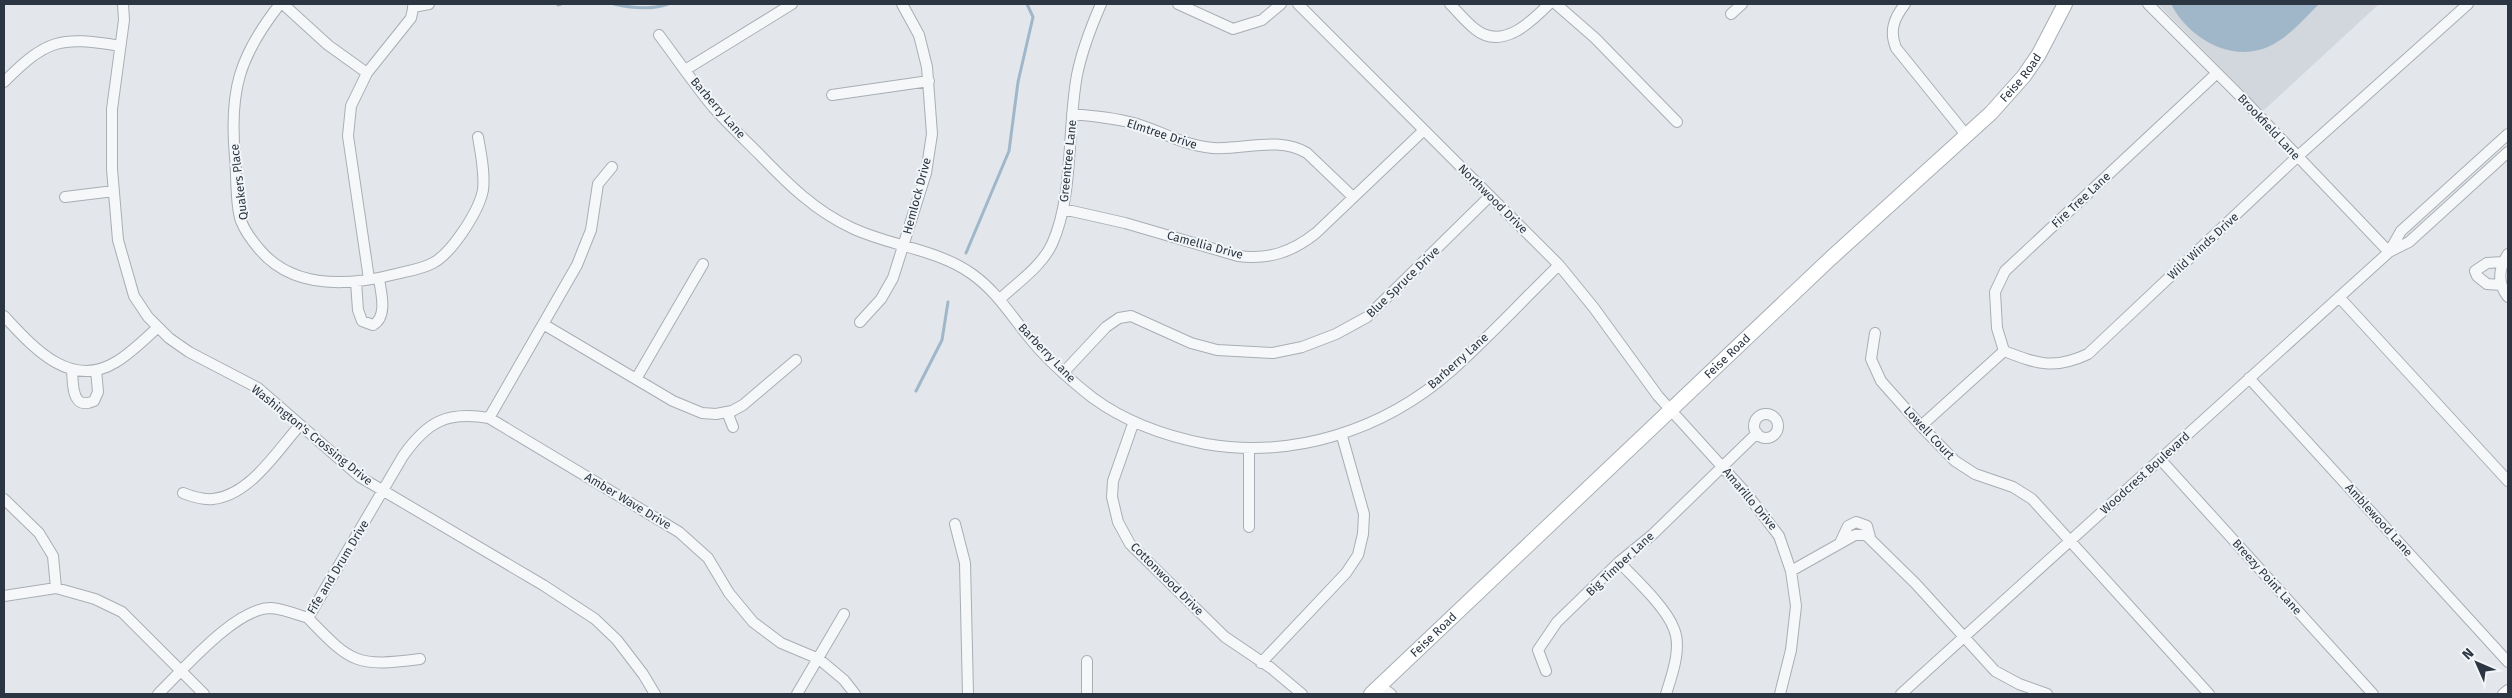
<svg xmlns="http://www.w3.org/2000/svg" width="2512" height="698" font-family="'Fira Sans',sans-serif">
<rect width="100%" height="100%" fill="#e3e7eb"/>
<!-- built -->
<path fill="#d2d6dd" d="M2158 4H2379L2263 111Z"/>
<!-- water -->
<path fill="#a0b7c9" d="M2171 4H2319C2306 17 2292 33 2277 42 2238 67 2190 41 2171 4Z"/>
<g fill="none" stroke-linecap="round" stroke-linejoin="round">
<!-- stream -->
<path stroke="#a0b7c9" stroke-width="3" d="M614 4C631 8 651 10 668 4
M558 5 561 4
M966 253 1009 151 1018 82 1033 17 1027 4
M916 391 942 340 948 302"/>
<!-- minor casing -->
<g stroke="#a8aeb5" stroke-width="12">
<path id="minor" d="M123 4 124 20 112 109V169L118 240 134 296 148 317 169 338 189 352 258 388 360 477 543 585 595 619 617 640 643 674 655 694
M280 4C239 56 229 91 235 157 237 176 235 204 241 221 245 231 253 242 260 250 294 290 349 286 396 274 408 271 422 269 433 263 452 253 479 211 483 190 485 173 481 154 478 137
M283 4 328 45 367 73
M1178 4 1233 29 1262 20 1281 4
M1298 4 1559 265 1594 308 1658 396 1746 493 1779 536 1791 571 1796 606 1791 650 1780 694
M1450 4C1458 12 1466 22 1475 29 1502 51 1531 22 1549 4
M1556 4 1595 38 1677 122
M1905 4C1894 18 1889 31 1896 48L1967 136
M2148 4 2243 99 2389 252
M413 7 429 4
M1731 14 1742 4
M659 35C677 59 694 84 713 107 728 124 744 139 760 155 788 184 815 211 852 228 890 246 937 249 972 274 996 291 1010 314 1028 336 1046 359 1070 380 1093 398 1127 423 1165 436 1206 444 1294 459 1384 430 1451 371 1488 338 1523 300 1559 265
M685 70 792 4
M4 82C47 39 60 36 120 46
M832 95 929 81
M1072 114C1094 116 1116 118 1137 124 1163 132 1185 146 1213 148 1245 150 1277 136 1307 153L1353 197
M65 197 114 191
M1063 209 1125 223 1238 256C1269 260 1292 252 1316 233L1423 131
M2389 252 2401 231 2508 134
M2508 254C2498 269 2497 283 2508 297
M369 279 348 136 351 106 367 73 411 18 414 4
M356 282 358 310 362 321 373 325C388 317 381 292 379 279
M2501 285 2487 284 2477 276 2475 271 2487 263 2503 262
M2339 297 2508 481
M1000 299C1017 283 1042 266 1052 244 1074 196 1067 128 1077 75 1082 50 1091 27 1101 4
M4 316C33 347 70 390 116 362 131 353 145 339 158 327
M860 322 881 299 893 278 926 173 932 134 927 67 919 35 902 4
M543 324 673 401 702 413 716 414 732 411 743 405 796 360
M1875 333 1871 359 1881 381 1921 426 1955 461 1975 474 2013 487 2032 499 2209 694
M2004 351 1997 328 1995 292 2005 271 2217 73
M72 369C73 383 71 411 94 401L98 392 96 370
M1063 373 1106 327 1119 318 1131 316 1191 343 1217 350 1273 353 1302 347 1336 334 1367 317 1490 196
M2249 378 2508 662
M636 379 703 264
M727 412 733 427
M1754 426a12 12 0 1 1 24 0a12 12 0 1 1-24 0Z
M489 418 577 265 591 230 598 184 612 167
M1133 424 1113 481 1112 497 1118 522 1130 544 1225 637 1271 668 1302 694
M1921 426 2004 351C2038 364 2054 370 2088 354L2297 157 2468 4
M2160 459 2373 694
M183 493C193 497 202 500 213 499 250 495 277 451 300 425
M4 499 39 533 53 556 56 588
M955 524 965 563 968 694
M1249 527V450
M1840 543 1848 526 1856 522 1867 526 1870 537
M1619 562C1635 579 1666 607 1674 629 1682 648 1672 675 1666 694
M1791 571 1855 535H1866L1916 584 1995 671 2019 684 2047 694
M4 596 56 588 95 599 122 612 204 694
M308 618C352 664 357 667 420 659
M1261 663 1346 573 1358 555 1363 534 1364 514 1342 436
M1546 671 1538 650 1557 622 1619 562 1652 535 1757 433
M1380 686 1391 694
M158 694C183 670 235 608 271 608 283 609 296 614 308 618L403 456C427 422 446 411 489 418L679 532 708 558 729 593 753 622 781 643 819 659 844 680 855 694
M797 694 844 614
M1087 694V661
M1901 694 2389 252 2409 242 2508 152
M2503 694 2508 690"/>
</g>
<!-- secondary casing -->
<g stroke="#a8aeb5" stroke-width="16">
<g id="secondary">
<path id="s1" d="M1371 694 1831 258 1991 113 2024 76 2039 54 2065 4"/>
</g>
</g>
<!-- minor -->
<use href="#minor" stroke="#f6f7f9" stroke-width="10"/>
<!-- secondary -->
<use href="#secondary" stroke="#fff" stroke-width="14"/>
</g>
<g text-anchor="middle" dominant-baseline="central" stroke-width="4" stroke-linejoin="round" paint-order="stroke">
<!-- street labels -->
<g font-size="12" fill="#2c3643" stroke="#f3f6f8">
<text stroke="none"><textPath href="#s1" startOffset="896">Feise Road</textPath></text>
<text transform="translate(718 108) rotate(49)">Barberry Lane</text>
<text transform="translate(2269 127) rotate(47)">Brookfield Lane</text>
<text transform="translate(1162 134) rotate(18)">Elmtree Drive</text>
<text transform="translate(1068 161) rotate(-84)">Greentree Lane</text>
<text transform="translate(239 182) rotate(-97)">Quakers Place</text>
<text transform="translate(917 196) rotate(-75)">Hemlock Drive</text>
<text transform="translate(1493 199) rotate(45)">Northwood Drive</text>
<text transform="translate(2081 200) rotate(-43)">Fire Tree Lane</text>
<text transform="translate(1205 245) rotate(15)">Camellia Drive</text>
<text transform="translate(2203 246) rotate(-43)">Wild Winds Drive</text>
<text transform="translate(1403 282) rotate(-44)">Blue Spruce Drive</text>
<text transform="translate(1047 353) rotate(46)">Barberry Lane</text>
<text stroke="none"><textPath href="#s1" startOffset="491">Feise Road</textPath></text>
<text transform="translate(1458 361) rotate(-42)">Barberry Lane</text>
<text transform="translate(1929 433) rotate(47)">Lowell Court</text>
<text transform="translate(312 435) rotate(39)">Washington's Crossing Drive</text>
<text transform="translate(2145 473) rotate(-42)">Woodcrest Boulevard</text>
<text transform="translate(1750 499) rotate(50)">Amarillo Drive</text>
<text transform="translate(628 501) rotate(31)">Amber Wave Drive</text>
<text transform="translate(2379 520) rotate(48)">Amblewood Lane</text>
<text transform="translate(1620 564) rotate(-43)">Big Timber Lane</text>
<text transform="translate(338 567) rotate(-59)">Fife and Drum Drive</text>
<text transform="translate(2267 577) rotate(48)">Breezy Point Lane</text>
<text transform="translate(1167 579) rotate(45)">Cottonwood Drive</text>
<text stroke="none"><textPath href="#s1" startOffset="86">Feise Road</textPath></text>
</g>
</g>
<!-- border -->
<rect width="2512" height="698" fill="none" stroke="#2c3643" stroke-width="10"/>
<!-- north arrow -->
<g transform="translate(2477 663) rotate(315)" stroke="#f3f6f8" stroke-width="4" paint-order="stroke">
<path d="M0-4L9 19L0 12L-9 19Z" fill="#2c3643"/>
<text y="-8" font-size="14" font-weight="bold" text-anchor="middle" fill="#2c3643">N</text>
</g>
</svg>
